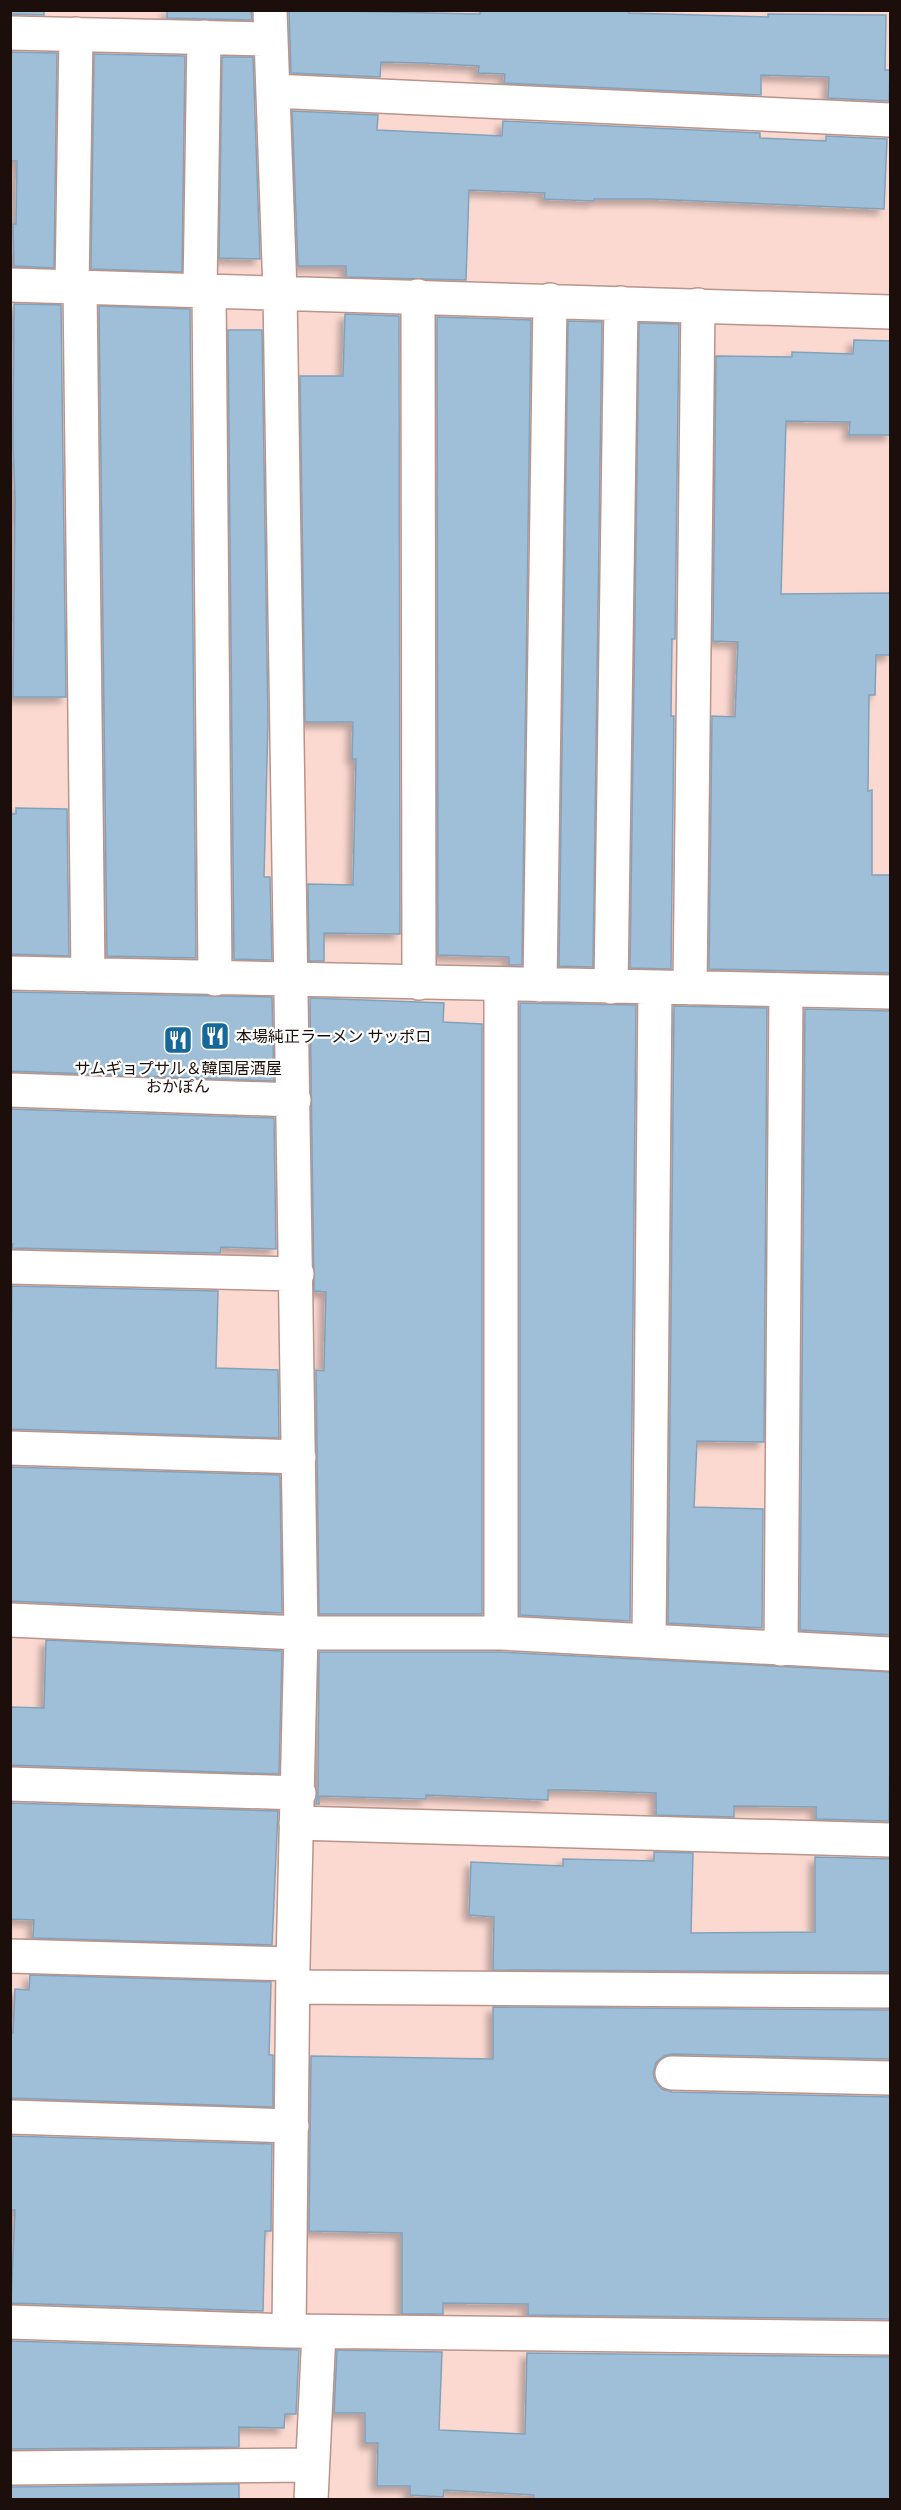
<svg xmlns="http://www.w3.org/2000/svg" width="901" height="2510" font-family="Merriweather,'Noto Sans JP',serif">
<defs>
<filter id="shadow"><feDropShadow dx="-5.5" dy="5.5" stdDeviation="3" flood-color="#0004"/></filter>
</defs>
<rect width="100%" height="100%" fill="#fbd9d1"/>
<!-- building -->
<path fill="#9fbfd8" stroke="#83a2ba" stroke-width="1.5" filter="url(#shadow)" d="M10 10H44V15L10 14Z
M167 10H251L252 20 167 18Z
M289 10 480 14V10H629V13L768 17V14L886 15 885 70H890L889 101 828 98 829 77 761 75V95L504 83 505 74 478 73 479 66 424 63 381 62 380 77 291 73Z
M10 52 57 53 54 268 14 266 13 224H16L17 161H10Z
M94 54 185 56 182 272 91 269Z
M222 57H253L260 259 219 258Z
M292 111 378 115 377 130 502 136 503 121 760 133V138L826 141V136L887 139 884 209 652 199H594V201L544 199 545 193 469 190 466 280 346 277V266H298Z
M14 304 61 305 66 697H13L15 498 13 443Z
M99 306 190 309 196 958 107 956Z
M345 314 399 316 400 934 324 933V961H309L308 884 353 885 356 759H352L353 722H305L300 376H343Z
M437 317 531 320 522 965H509V957L438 955Z
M568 321 602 322 593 967 559 966Z
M639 323 679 324 675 639H672L671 716H674L671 969 630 968Z
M228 330H262L268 722 264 877H270L272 960 234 959Z
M854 340 891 341V435H849L850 422 786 421 781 594 891 593V655H876L875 695H869L868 791 872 790V875H891V973L709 969 712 716 735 717 738 642 713 641 716 356 792 357V352L853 354Z
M16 808 67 809 69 956 10 954V814H16Z
M10 992 272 997 274 1081 10 1071Z
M310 998 444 1003 443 1022 482 1024V1614H319L316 1370 324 1371 326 1292 314 1291Z
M520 1003 636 1005 630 1621 520 1615Z
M674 1006 767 1008 764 1442 697 1441 694 1507 763 1509 762 1628 668 1623Z
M805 1009 891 1011V1635L800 1630Z
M10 1109 274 1118 276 1249 221 1247 220 1253 12 1248 13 1244 10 1243Z
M12 1286 218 1291 216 1368 278 1370 279 1438 10 1429Z
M10 1467 280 1475 282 1613 10 1601Z
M46 1640 282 1651 279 1774 10 1765V1707L44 1708Z
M319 1652H500L891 1672 889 1821 816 1819V1807L734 1806V1817L656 1815V1793L572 1790H548V1800L426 1795V1799L319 1796V1804H316L318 1793Z
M10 1803 278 1811 272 1945 33 1938 34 1920 10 1919Z
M654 1852 693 1853 691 1933 815 1932V1857L891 1859V1972L493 1970 494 1917 469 1915 471 1862 563 1866V1859L654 1861Z
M30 1975 271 1982 269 2055H273V2107L10 2098V2033H13L15 1989 29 1990Z
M493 2007 891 2010V2059L672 2054 664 2056 656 2063 653 2073 655 2081 662 2089 672 2092 891 2097V2319L528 2315V2304L443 2303V2314H402V2233L309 2231 311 2056 493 2059Z
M10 2136 272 2144 271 2231H265L263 2311 11 2303 15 2210H10Z
M11 2341 299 2350 296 2414H285L284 2428 239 2427V2447L10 2449Z
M337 2350 442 2352 439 2430 525 2434 527 2353 891 2357V2499H534V2495L444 2490 443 2497 410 2495V2486H377L378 2443H365V2413H334Z
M239 2484V2499H10V2487Z"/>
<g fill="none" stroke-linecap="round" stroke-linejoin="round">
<!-- minor casing -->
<g stroke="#ba9389" stroke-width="36">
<path id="minor" d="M270 10 280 292 301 1633 293 1964 289 2331 890 2338
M10 33 271 39
M273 91 890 120
M10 285 890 312
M72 287 76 34
M80 287 88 975
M200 291 204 37
M209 291 215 979
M418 296 419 983
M10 973 890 992
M501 984V1633
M540 985 550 300
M611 987 621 303
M690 988 698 305
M10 1090 294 1100
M10 1267 297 1274
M10 1448 299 1457
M10 1620 301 1633H501L890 1654
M649 1641 655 988
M781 1649 786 990
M10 1784 299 1793
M296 1823 890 1840
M10 1956 293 1964
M294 1987 890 1991
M672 2073 890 2078
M10 2117 292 2126
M10 2322 289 2331
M10 2468 312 2465
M311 2500 319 2332"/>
</g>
<!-- minor -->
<use href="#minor" stroke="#fff" stroke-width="33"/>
</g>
<!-- icons -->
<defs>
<g id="restaurant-square" transform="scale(1.5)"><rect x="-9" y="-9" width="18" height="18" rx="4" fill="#16689a" stroke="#fff"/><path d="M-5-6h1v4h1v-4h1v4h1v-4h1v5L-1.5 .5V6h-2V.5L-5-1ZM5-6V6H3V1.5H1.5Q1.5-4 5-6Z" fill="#fff"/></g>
</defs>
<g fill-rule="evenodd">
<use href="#restaurant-square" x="215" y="1036"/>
<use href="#restaurant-square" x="178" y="1040"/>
</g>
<g text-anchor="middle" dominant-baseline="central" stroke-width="4.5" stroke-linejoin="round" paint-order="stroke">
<!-- poi labels -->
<g font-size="16" fill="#1c0e0b" stroke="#fff" text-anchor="start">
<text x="236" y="1036">本場純正ラーメン サッポロ</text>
<text x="178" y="1068" text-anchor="middle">サムギョプサル＆韓国居酒屋<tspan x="178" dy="18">おかぽん</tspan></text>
</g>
</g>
<!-- border -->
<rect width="901" height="2510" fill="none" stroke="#1c0e0b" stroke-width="24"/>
</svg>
